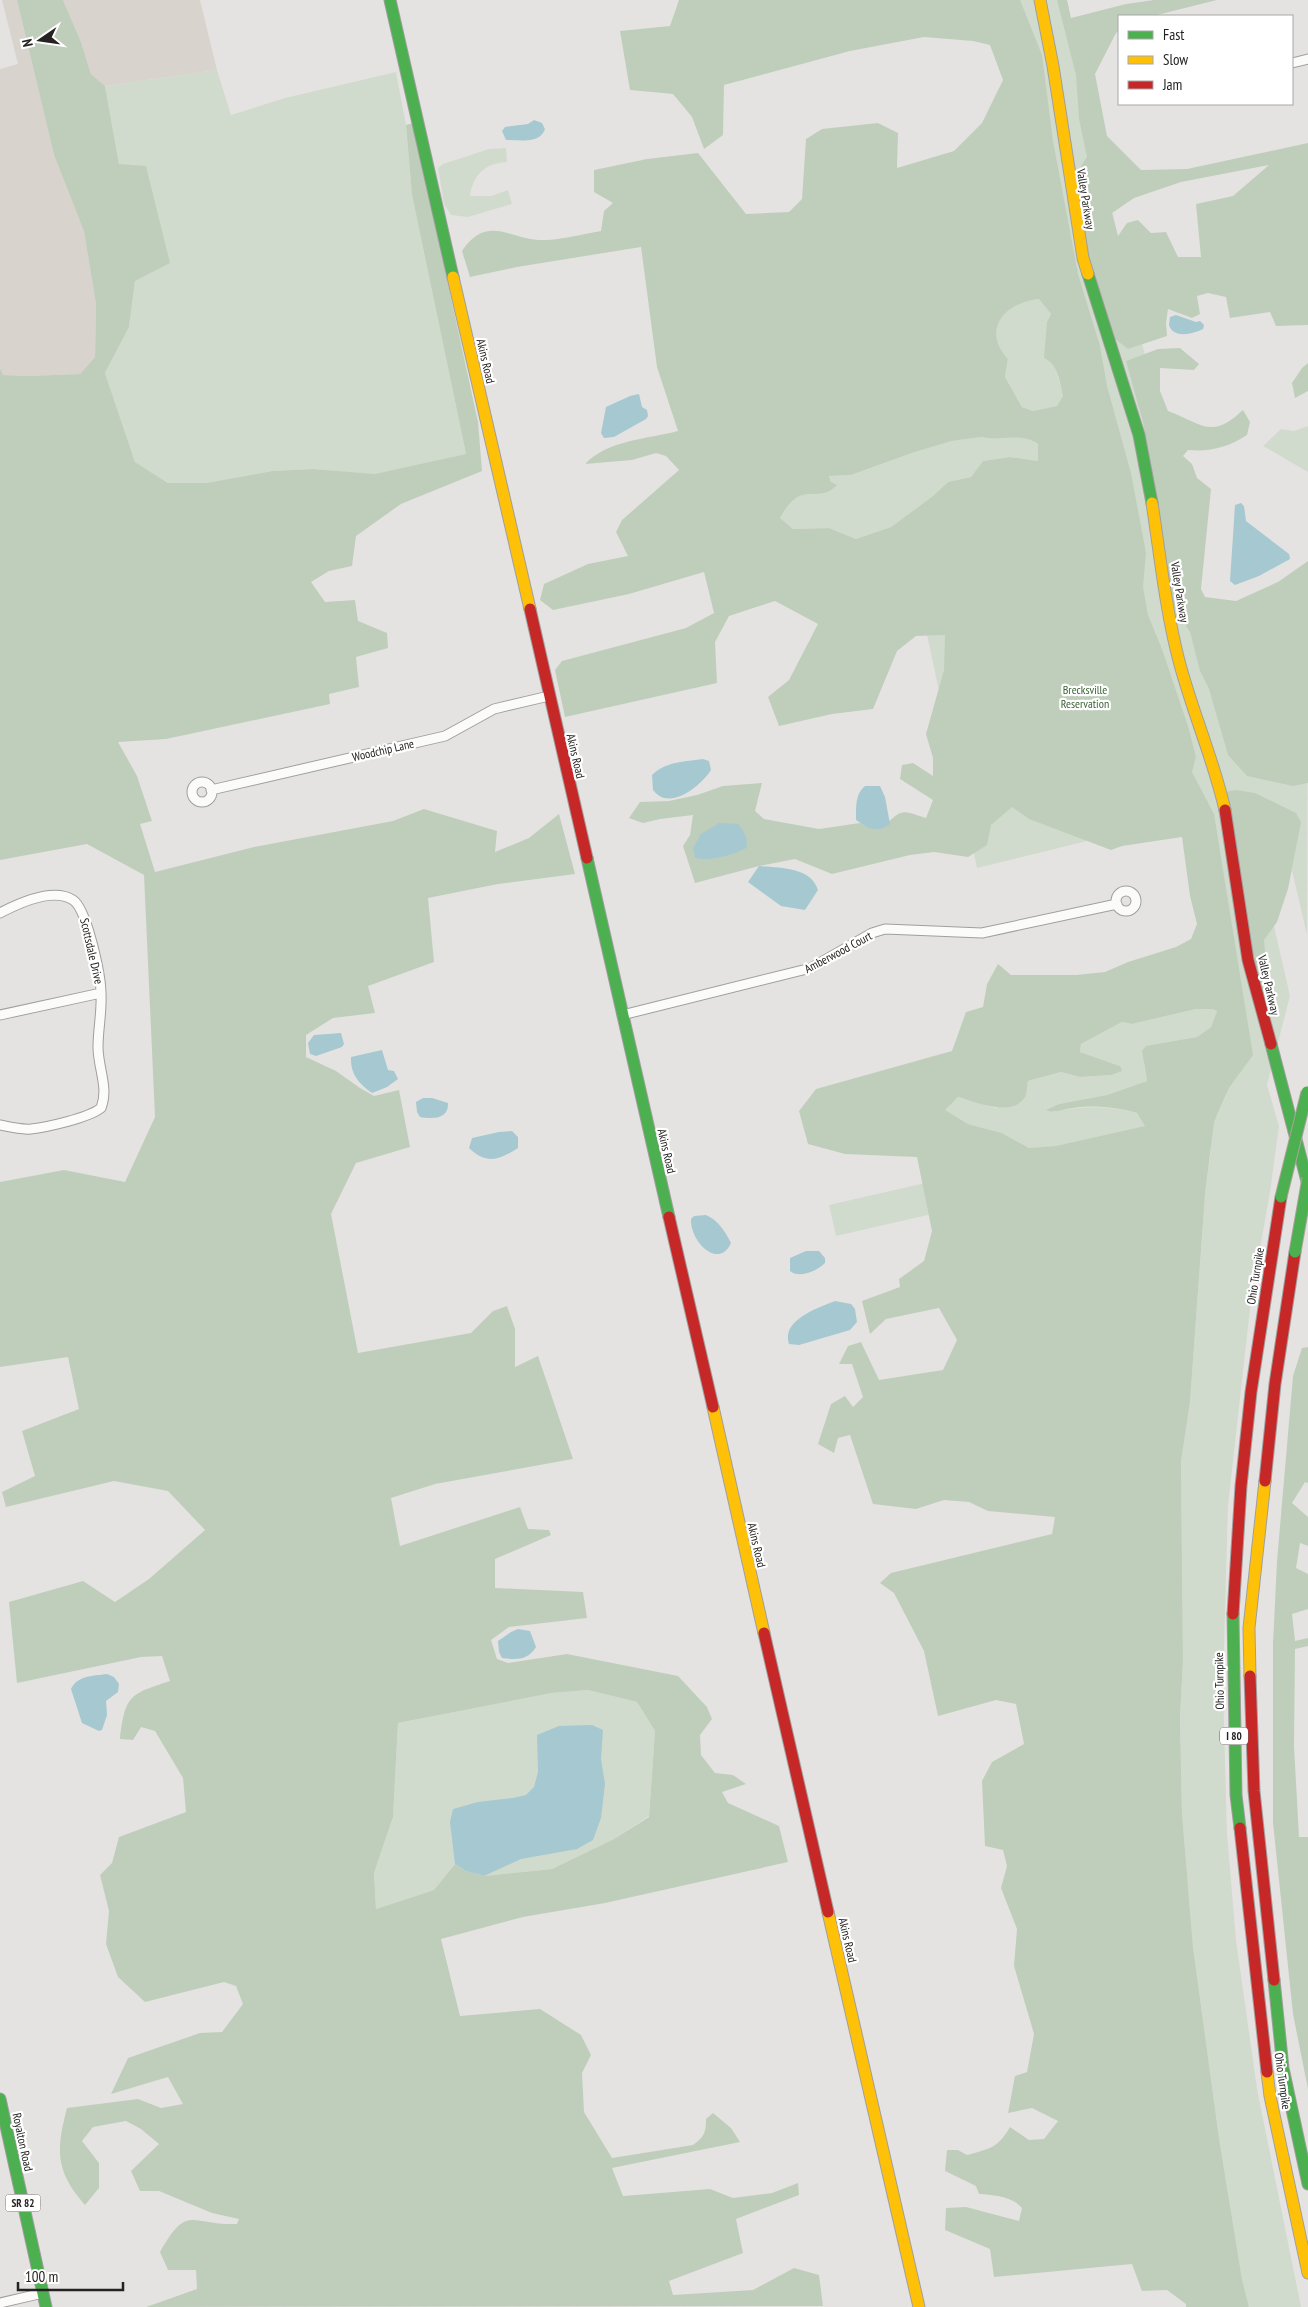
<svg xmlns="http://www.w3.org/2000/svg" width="1308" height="2307" font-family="'PT Sans Narrow',sans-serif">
<rect width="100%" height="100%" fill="#e5e3e1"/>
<!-- built -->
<path fill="#d9d3ce" d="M2 0H17L54 155 84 230 96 304 95 357 80 374 27 376 3 375 0 368V69L18 64Z
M63 0H200L217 70 105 86 91 74 81 42Z"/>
<!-- green -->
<path fill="#d1dbcd" d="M1003 0H1067L1085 91 1206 625 1308 602 1307 935 1290 862 1261 869 1290 996 1267 1085 1279 1126 1270 1192 1251 1300 1228 1506 1223 1685 1227 1834 1236 1940 1257 2089 1301 2307H1249L1242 2279 1219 2138 1193 1947 1182 1813 1180 1719 1183 1660 1181 1462 1190 1402 1205 1195 1211 1150 836 1236 829 1205 1217 1116 1229 1088 1241 1071 1184 817 977 868 915 579 1119 532Z
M217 70 231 115 285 98 396 72 406 125 412 195 466 454 380 475 313 469 272 471 206 483H168L135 462 105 373 129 327 135 281 119 164 105 86Z
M506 148 507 162C485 163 473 175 470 196H491L508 190 512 204 468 217 451 215 444 204 438 168 443 164 489 149Z
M1039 299 1051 314 1052 362 1057 372 1063 397 1057 406 1033 411 1022 407 1005 377 1008 359C981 329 1005 303 1039 299Z
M1308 426V472L1263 446 1281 429 1294 431Z
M982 437C1000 442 1021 432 1038 444V461L1010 457 983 461 971 477 948 482 933 496 891 527 856 539 829 528 793 529 780 518C791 496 798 493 822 493L831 482 829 476 851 475 915 452 952 441Z
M1196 1009H1212L1217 1011 1211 1027 1197 1037 1146 1047 1144 1065 1147 1081 1107 1095 1059 1104 1052 1112C1081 1106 1108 1105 1137 1113L1146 1126 1056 1147 1029 1148 1002 1133 968 1124 944 1110 958 1097 996 1108 1025 1096 1028 1081 1061 1072 1080 1077 1111 1075 1120 1066 1080 1052 1081 1044 1122 1022 1132 1024Z
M588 1690 637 1702 655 1731 649 1816 614 1839 552 1869 484 1876 455 1864 434 1890 376 1909 374 1873 393 1817 398 1723 552 1693Z"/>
<!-- forest -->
<path fill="#bfcebb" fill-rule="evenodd" d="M17 0H63L81 42 91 74 105 86 119 164 146 166 170 263 135 281 129 327 105 373 135 462 168 483H206L272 471 313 469 375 474 466 454 412 195 406 125 413 123 478 422 482 471 401 504 356 536 352 566 329 571 311 582 325 602 355 600 358 621 387 633 388 648 356 657 359 687 329 694 330 704 166 739 118 742 137 776 152 821 140 824 155 872 254 847 393 821 424 809 497 831 495 852 529 838 559 814 575 874 498 884 428 898 434 962 368 986 375 1013 333 1018 306 1035V1057L336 1071 360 1088 374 1096 399 1090 410 1147 356 1163 331 1214 358 1353 471 1333 493 1311 507 1306 515 1329V1367L538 1356 573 1459 435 1484 391 1498 400 1546 520 1507 528 1529 549 1530 551 1535 495 1559V1588L583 1592 587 1618 509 1627 491 1640 497 1659 508 1663 567 1654 678 1676 707 1707 712 1719 700 1735 701 1755 715 1773 733 1775 746 1784 722 1792 728 1803 779 1826 788 1862 605 1903 523 1917 441 1939 460 2016 540 2009 581 2035 591 2055 582 2073 584 2112 612 2158 693 2145C704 2137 706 2133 706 2119L713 2113 731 2128 740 2142 612 2168 623 2196 710 2189 733 2198 772 2193 798 2183 799 2195 736 2219 743 2253 669 2281 673 2295 753 2290 794 2268 819 2275 823 2306 146 2307 197 2289 196 2270H168L160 2252C188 2202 191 2226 237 2224L239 2219 212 2213 159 2191H140L131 2171 159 2144 141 2129 126 2121 93 2127 82 2141 99 2163V2188L85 2205C55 2171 56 2150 67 2108L138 2099 161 2108 183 2104 168 2077 111 2094 128 2058 200 2033 222 2032 243 2004 236 1986 224 1982 145 2002 118 1977 106 1944 109 1911 100 1875 112 1863 119 1837 186 1812 183 1778 155 1731 141 1727 133 1740 120 1739C125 1695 130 1694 170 1681L162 1656 141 1657 17 1683 9 1602 83 1581 115 1602 149 1579 205 1530 168 1491 114 1481 6 1507 2 1492 35 1476 22 1431 79 1409 68 1357 0 1367V1182L64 1170 125 1182 155 1117 144 875 87 844 0 860V368L3 375 27 376 80 374 95 357 96 304 84 231 54 155ZM588 1690 637 1702 655 1731 649 1817 614 1839 552 1869 484 1876 466 1871 455 1864 434 1890 376 1909 374 1873 393 1817 398 1723 552 1693Z
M679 0H1020L1042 55 1053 141 1078 274 1100 346 1107 386 1131 473 1146 553 1143 587 1148 615 1162 649 1188 726 1196 757 1192 772 1214 814 1253 1055 1229 1088 1214 1122 1205 1195 1190 1402 1181 1462 1183 1660 1180 1719 1182 1813 1193 1947 1219 2138 1242 2279 1249 2307H1186V2304L1167 2290 1142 2291 1132 2264 994 2277 990 2249 945 2230 946 2208 966 2207 1019 2221 1022 2208C1012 2196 993 2195 979 2194L976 2186 945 2171 947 2150H958L967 2155C989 2149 998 2148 1010 2127L1029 2140 1044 2139 1058 2121 1032 2108 1008 2113 1015 2076 1027 2072 1034 2034 1014 1966 1017 1929 1001 1888 1007 1866 1003 1850 985 1846 982 1781 992 1762 1024 1744 1016 1704 996 1700 938 1716 924 1651 894 1593 880 1583 891 1573 1052 1534 1055 1517 988 1511 969 1502 944 1500 916 1509 873 1504 850 1435 838 1438 834 1453 818 1444 831 1404 845 1396 853 1407 863 1397 852 1364H839L848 1346 861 1342 879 1380 943 1370 957 1340 939 1308 886 1319 870 1334 862 1301 900 1287 899 1279 924 1261 932 1231 917 1157 845 1154 808 1144 799 1111 816 1089 952 1051 966 1012 983 1007 987 984 998 964 1011 975H1076L1105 972 1128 962 1176 947 1191 939 1197 924 1190 896 1182 837 1122 846 1111 850 1029 819 1012 807 991 825 987 845 968 857 934 852 910 855 832 874 795 859 759 866 695 883 683 846 690 835 693 815 660 819 643 823 629 818 640 802 669 801 697 795 723 786 762 783 755 811 764 819 819 829 860 823 882 828C902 809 900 809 926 818L933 800 900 779 902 765 913 763 933 776V758L926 734 944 670 945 635 916 636 897 651 873 709 832 714 779 726 768 697 789 680 818 624 775 601 729 616 715 642 717 683 565 717 555 670 562 661 686 628 714 613 704 572 629 594 553 610 540 600 544 584 588 564 628 556 616 532 622 520 679 470 666 456 656 453 632 460 585 464C608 440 647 439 678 431L657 367 641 247 517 267 470 277 462 251C488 212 512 242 547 240 565 239 583 234 601 231L604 211 613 203 594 192V170L647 159 698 153 746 214 789 212 802 199 806 139 822 129 878 123 898 133 897 168 954 151 982 123 1003 80 990 45 973 41 924 37 850 51 724 85 723 135 704 149 692 117 673 94 630 90 620 31 670 26ZM1039 299 1051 314 1047 322 1044 358C1059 365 1059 381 1063 396L1057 406 1033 411 1022 407 1005 377 1008 359C981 329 1005 303 1039 299ZM982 437C1000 442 1021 432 1038 444V461L1010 457 983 461 971 477 948 482 933 496 891 527 856 539 829 528 793 529 780 518C802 477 817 506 837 485L831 482 829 476 851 475 915 452 952 441ZM1196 1009H1212L1217 1011 1211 1027 1197 1037 1146 1046 1142 1051 1147 1081 1107 1095 1059 1104 1046 1110C1055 1114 1063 1109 1073 1108 1095 1105 1116 1107 1137 1113L1145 1126 1056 1146 1029 1148 1002 1133 968 1124 945 1110 958 1097C976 1102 1012 1118 1025 1097 1027 1093 1027 1085 1028 1081L1061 1072 1080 1077 1111 1075 1122 1071 1120 1066 1080 1052 1081 1044 1122 1022 1132 1024Z
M1057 0H1067L1071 18 1126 4 1154 0H1217L1153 16H1119V31L1116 33 1095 74 1107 136 1141 170 1187 169 1308 143V325L1276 326 1270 312 1230 318 1226 297 1208 293 1197 296 1200 314 1192 318 1168 309 1166 323 1167 336 1128 349 1115 339 1088 256 1079 189 1081 166 1087 157 1079 119 1076 75ZM1269 165 1233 196 1196 204 1201 257H1178L1166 232 1151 233 1138 220 1127 223 1118 236 1112 213 1134 198 1181 182Z
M1180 348 1199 364 1194 370 1160 368V391L1168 411C1203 424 1211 440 1243 410L1250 422 1247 435C1229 447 1210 452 1188 450L1183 456 1192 464 1197 478 1211 489 1201 589 1205 597 1236 601 1278 582 1308 561V783L1293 786 1247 776 1228 755 1209 689 1200 671 1190 632 1174 607 1143 422 1126 361 1158 349Z
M1308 363V391L1295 398 1292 383 1302 368Z
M1236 790 1255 793 1296 813 1301 822 1288 889 1277 922 1264 940 1269 997 1262 994 1258 989 1225 792Z
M1308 1347V1483L1305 1482 1292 1503 1308 1517V1546L1300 1543 1296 1568 1308 1574V1609L1292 1614 1295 1641 1308 1638V1646L1295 1649 1294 1746 1299 1837H1308V2089L1293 2014 1273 1823V1644L1277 1561 1293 1376 1302 1348Z"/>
<!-- water -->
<path fill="#a6c8d0" d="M534 120 542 123 545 129C540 144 520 140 506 140L502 131 505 127 528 124Z
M1176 315 1196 322 1200 321 1204 325 1203 329C1193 334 1173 339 1169 325L1170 317Z
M639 394 642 407 647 410 648 416 646 419 614 437 604 438 601 433 606 407 630 396Z
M1241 503 1244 506 1246 521 1289 554 1290 559 1259 576 1235 585 1230 581 1235 505Z
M703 759 709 761 711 770C701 786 669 812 653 790L652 775C666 761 685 762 703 759Z
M865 786H880L885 797 890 824C877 834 868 828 856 820 856 808 855 794 865 786Z
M719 823 738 824C744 831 749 839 746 848 731 856 712 861 695 858L693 848 701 834Z
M759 866C780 868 811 867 818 890L805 910 781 906 748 882Z
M341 1033 344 1044 342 1047 316 1056 310 1054 308 1043 314 1035Z
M382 1050 388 1070 394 1071 398 1079 387 1087 372 1093C359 1084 350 1074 351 1057Z
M423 1098H432L448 1103C449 1120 431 1119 420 1117L417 1112 416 1102Z
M512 1131 518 1137V1148C499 1160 487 1165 469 1148L472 1138 499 1132Z
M706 1215C718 1220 725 1231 731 1243 719 1270 690 1242 691 1219L694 1216Z
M806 1251H819L825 1258V1263C817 1271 799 1279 790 1271V1258Z
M835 1301 851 1304 855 1309 857 1322 850 1330 799 1345 789 1344C781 1320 818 1308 835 1301Z
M518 1629 530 1631 536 1647C528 1660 517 1660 502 1658L499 1652 498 1641 511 1632Z
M107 1674 114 1677 119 1684 118 1692 106 1701 107 1715 102 1730 99 1731 82 1723 71 1689C78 1675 93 1676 107 1674Z
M592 1725 603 1730 601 1759 605 1784 601 1818 593 1840 577 1849 521 1859 484 1876 466 1871 455 1864 450 1822 453 1809 478 1802 513 1798 526 1795 534 1787 538 1772 537 1735 559 1726Z"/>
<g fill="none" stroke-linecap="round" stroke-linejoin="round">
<!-- street casing -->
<g stroke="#a09f9e" stroke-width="11">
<path id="street" d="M1292 63 1308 59
M192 792a10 10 0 1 1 20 0a10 10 0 1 1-20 0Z
M211 790 445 736 494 709 549 696
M1116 901a10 10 0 1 1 20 0a10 10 0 1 1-20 0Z
M0 913C19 903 53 887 73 900 87 909 101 976 101 994 102 1011 98 1030 98 1047 98 1068 109 1088 101 1108 88 1118 48 1127 31 1129 20 1130 10 1127 0 1125
M0 1015 101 993
M622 1015 811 968 872 933 885 929 982 933 1117 904
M0 2303 43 2293"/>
</g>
<!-- fast casing -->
<g stroke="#a09f9e" stroke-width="13">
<path id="fast" d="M390 0 453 277
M1088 274 1139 435 1152 503
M587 858 669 1217
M1271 1044 1308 1185
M1233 1614 1236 1795 1240 1828
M1274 1980 1283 2068 1308 2184
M0 2099 46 2307"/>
</g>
<!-- slow casing -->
<g stroke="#a09f9e" stroke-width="13">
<path id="slow" d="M1040 0 1053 66 1083 258 1088 274
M453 277 530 609
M1152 503C1160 554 1165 606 1178 657 1191 709 1213 757 1225 810
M713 1407 764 1633
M1250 1676 1249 1628 1265 1481
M828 1912 919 2307
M1267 2072 1270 2096 1308 2273"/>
</g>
<!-- jam casing -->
<g stroke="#a09f9e" stroke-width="13">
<path id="jam" d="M530 609 587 858
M1225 810 1248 960 1271 1044
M669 1217 713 1407
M1265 1481 1275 1384 1295 1252
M1233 1614 1241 1486 1251 1392 1281 1197
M764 1633 828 1912
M1250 1676 1254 1791 1274 1980
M1240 1828 1267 2072"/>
</g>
<!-- street -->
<use href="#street" stroke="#fbfbfa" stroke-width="9"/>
<!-- fast -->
<use href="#fast" stroke="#4caf50" stroke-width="11"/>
<!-- slow -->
<use href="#slow" stroke="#ffc107" stroke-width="11"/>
<!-- jam -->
<use href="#jam" stroke="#c62828" stroke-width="11"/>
<!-- fast-bridge casing -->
<g stroke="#aaa59a" stroke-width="13" stroke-linecap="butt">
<path id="fast-bridge" d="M1281 1197 1307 1092
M1295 1252 1308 1178"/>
</g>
<!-- fast-bridge -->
<use href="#fast-bridge" stroke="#4caf50" stroke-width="11"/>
</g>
<g text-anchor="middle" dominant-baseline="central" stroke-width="4.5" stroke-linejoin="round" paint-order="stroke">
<!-- shield labels -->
<g fill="#fff" stroke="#666564" stroke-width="1">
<rect x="1220" y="1727.5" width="28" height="17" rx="4"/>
<rect x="5.5" y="2194.5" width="35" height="17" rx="4"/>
</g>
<g font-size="11" font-weight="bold" fill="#252322">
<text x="1234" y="1736">I 80</text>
<text x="23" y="2203">SR 82</text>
</g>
<!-- street labels -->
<g font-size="12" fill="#252322" stroke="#fff">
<text transform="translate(1086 199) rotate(81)">Valley Parkway</text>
<text transform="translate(486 361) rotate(77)">Akins Road</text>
<text transform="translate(1180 592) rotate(81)">Valley Parkway</text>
<text transform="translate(383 750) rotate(-13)">Woodchip Lane</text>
<text transform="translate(576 756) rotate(77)">Akins Road</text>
<text transform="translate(92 951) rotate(77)">Scottsdale Drive</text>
<text transform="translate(838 952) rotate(-28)">Amberwood Court</text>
<text transform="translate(1269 985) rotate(77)">Valley Parkway</text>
<text transform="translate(667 1151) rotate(77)">Akins Road</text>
<text transform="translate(1255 1276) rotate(-81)">Ohio Turnpike</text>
<text transform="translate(757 1545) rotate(77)">Akins Road</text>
<text transform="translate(1219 1681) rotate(-91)">Ohio Turnpike</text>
<text transform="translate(848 1940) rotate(77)">Akins Road</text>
<text transform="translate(1283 2081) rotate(82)">Ohio Turnpike</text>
<text transform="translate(23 2142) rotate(78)">Royalton Road</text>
</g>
<!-- park labels -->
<g font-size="12" fill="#3b6336" stroke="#fff">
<text x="1085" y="689">Brecksville<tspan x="1085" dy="14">Reservation</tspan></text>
</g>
</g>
<!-- legend -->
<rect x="1118" y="15" width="175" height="90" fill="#ffffff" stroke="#a8a7a7"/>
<rect x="1128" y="31" width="25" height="8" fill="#4caf50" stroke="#a8a7a7"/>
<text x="1163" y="40" font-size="15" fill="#252322">Fast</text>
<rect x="1128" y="56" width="25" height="8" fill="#ffc107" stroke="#a8a7a7"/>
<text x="1163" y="65" font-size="15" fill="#252322">Slow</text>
<rect x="1128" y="81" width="25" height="8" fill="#c62828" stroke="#a8a7a7"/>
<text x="1163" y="90" font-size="15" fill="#252322">Jam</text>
<!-- north arrow -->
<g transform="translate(40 40) rotate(257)" stroke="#ffffff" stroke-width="4" paint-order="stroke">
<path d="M0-4L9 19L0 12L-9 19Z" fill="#252322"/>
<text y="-8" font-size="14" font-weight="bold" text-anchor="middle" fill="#252322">N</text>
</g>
<!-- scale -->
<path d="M18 2282v8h105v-8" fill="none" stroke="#252322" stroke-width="2.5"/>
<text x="25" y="2282" font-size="15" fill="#252322" stroke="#ffffff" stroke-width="4" paint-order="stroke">100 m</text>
</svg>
